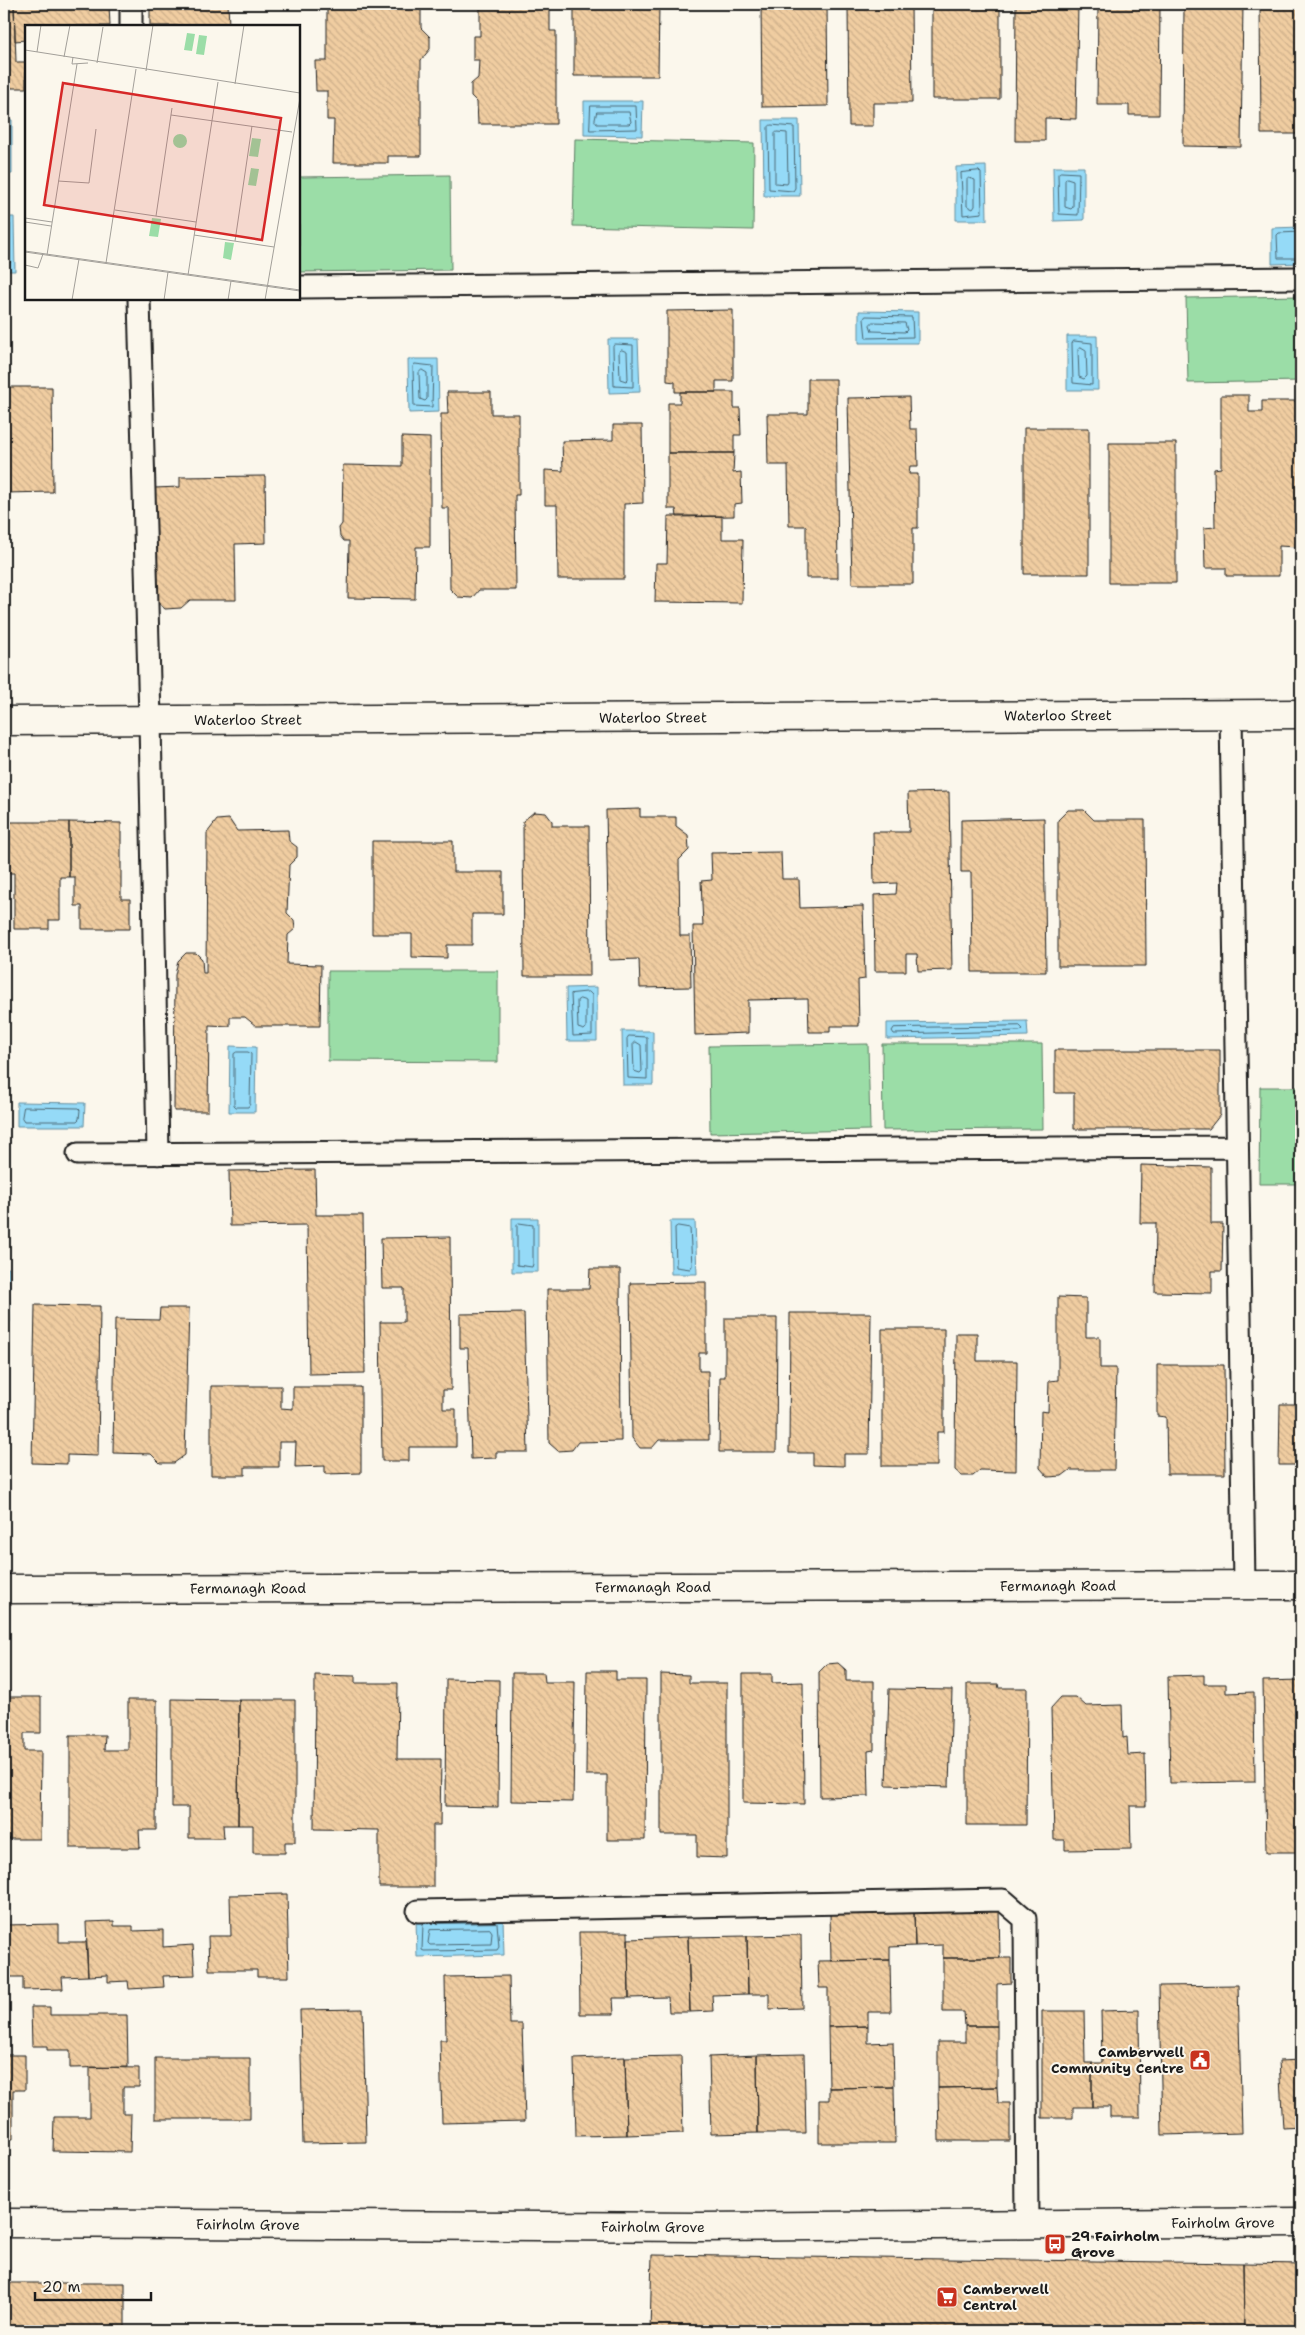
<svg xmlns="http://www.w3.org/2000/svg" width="1305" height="2335" font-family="'Shantell Sans',sans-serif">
<defs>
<pattern id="building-back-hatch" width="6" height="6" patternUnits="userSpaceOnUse" patternTransform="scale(1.25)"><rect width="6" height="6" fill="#f0cda1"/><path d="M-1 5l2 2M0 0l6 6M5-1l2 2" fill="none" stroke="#cdaf8a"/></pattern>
</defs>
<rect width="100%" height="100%" fill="#fbf7ec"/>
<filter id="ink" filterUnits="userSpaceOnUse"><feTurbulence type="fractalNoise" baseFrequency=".02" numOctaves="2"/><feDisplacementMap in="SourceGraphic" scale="10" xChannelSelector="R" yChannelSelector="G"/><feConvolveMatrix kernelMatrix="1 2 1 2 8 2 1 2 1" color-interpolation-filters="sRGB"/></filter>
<g filter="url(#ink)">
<!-- pitch -->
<path fill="#9bdda7" stroke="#5c7c62" d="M575 139 754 143 753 230 573 226Z
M450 175 451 270 299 272V177Z
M1301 296V381L1188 383 1186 298Z
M328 971H498V1062L328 1061Z
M868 1044 870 1130 710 1133 709 1046Z
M882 1044H1042L1043 1129 883 1130Z
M1260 1087H1301V1184H1259Z"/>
<!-- water -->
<path fill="#95daf7" stroke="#658e9f" d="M584 101H643L642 136 584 135Z
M4 120H12V174H4Z
M763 120H799L800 196H764Z
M986 166 987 220H956V167Z
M1053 167H1084V220L1054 221Z
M4 217H14L15 271H4Z
M1301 227V263L1272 264V228Z
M859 311 918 312V343H859Z
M1067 336H1097L1098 390H1067Z
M608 339H638L640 392 609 393Z
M408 359H438L439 412 409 413Z
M597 987V1041H567L566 988Z
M1027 1021 1028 1036 887 1039V1023Z
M622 1031H653V1085H623Z
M230 1046 256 1047 255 1112H229Z
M17 1102 85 1103 84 1126H17Z
M512 1218H538V1272H512Z
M670 1221H695L697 1274H671Z
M9 1268 10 1322H4V1269Z
M503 1918 504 1955 417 1957 416 1919Z"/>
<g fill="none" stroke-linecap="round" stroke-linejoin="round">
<!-- shore -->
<path stroke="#4c6874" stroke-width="1" d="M591 106H636L637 129 590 130Z
M597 112H629L631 122 629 124H597L595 121Z
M771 125 794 127 795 188 793 191 769 189 768 128Z
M777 132 787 133 788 182 787 184 775 183V134Z
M979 171 981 173 982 213 963 215 961 173Z
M1061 172 1079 173 1078 215 1059 214 1058 174Z
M969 178 975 180V206L973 209 967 206V180Z
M1067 178 1073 180V207L1071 209 1065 207V181Z
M4 222 10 224V263L4 266
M1301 232 1279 233 1277 235 1278 258H1301
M866 316 912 317 913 337 866 338 864 319Z
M873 322 905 323 907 330 905 332 872 331 870 325Z
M1074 341 1092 343V385L1073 383 1072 344Z
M615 344 633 345V387L614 386 613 347Z
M1081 347 1086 350 1087 376 1084 379 1079 377 1078 350Z
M622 350 627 352 628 379 626 381 620 379 619 352Z
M415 364 433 366 432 407 414 406 413 367Z
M422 370 427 373V399L425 401 420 399 419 373Z
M589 992 592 995V1035L573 1036 571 994Z
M580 999 586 1001V1028L584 1030 578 1028 577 1001Z
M1020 1026 1023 1029 1020 1031 894 1034 892 1031 894 1028Z
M629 1036 647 1037V1079L628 1078 627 1039Z
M636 1042 641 1045 642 1071 640 1073 634 1071 633 1045Z
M237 1052H248L251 1054 250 1104 248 1107H236L234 1105V1054Z
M24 1107 78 1108 80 1110 79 1119 77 1121H24L22 1118Z
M519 1223 533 1225V1264L532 1267 517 1265V1225Z
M678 1226 690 1228 692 1266 690 1269 676 1267 675 1228Z
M497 1923 499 1947 497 1950 424 1951 422 1950 423 1924Z
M490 1929 492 1932 491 1944 430 1945 428 1943 430 1930Z"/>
</g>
<!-- building -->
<path fill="url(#building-back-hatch)" stroke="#1c1c1c" d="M4 4H14L16 62H26V88H4Z
M14 4H109L110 26H26V40L15 41Z
M150 4H228L229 26H150Z
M327 4H421V28L430 37V49L421 60V156H388V163H333L334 120H327V91H316L315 61H327Z
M480 4H550V31H556V124H478L477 102 471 96V84L478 78 479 60H473V36H480Z
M574 4H659L658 76H574Z
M761 4H827L828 106 762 107Z
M848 4H911L912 103H873V126H849Z
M932 4H1000V99H932Z
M1016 4H1078L1076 119 1045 118V141H1015Z
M1098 4H1160L1159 115H1129V105H1097Z
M1184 4H1243L1241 147 1183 146Z
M1260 4H1301V134H1261Z
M733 310V381H716V392H675V382L667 381V311Z
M808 379H836L838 578H806V526H789L788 465H768L767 414H808Z
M1299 386H1301V504L1297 505V547L1279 546V576H1226V568H1205L1204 528 1215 527 1214 469 1221 468V395H1249V412H1262V401H1299Z
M4 387H52L53 492 4 493Z
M447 392H491V414H519V495H515L516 590H479L472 598 458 597 450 589 449 508H442L441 414H448Z
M680 392H734V408H740L741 435H734V453H668V403H680Z
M909 397 910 429H917L918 466H910L909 474H918V528H913V584H852L848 398Z
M613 425H642L643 503 624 504V579H558L557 505H545V470L563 471 562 441 613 440Z
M1024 428H1089V574H1024Z
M402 437 430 438V547H416L415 599 348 598 349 541H344L340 536 339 528 342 524 343 465 402 466Z
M1109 443H1176V583H1109Z
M668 453H734L733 473 741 472 742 503 734 504V516L677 517 676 509H668Z
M265 476 266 543 235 544 236 600H190L181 608 165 609 156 601 154 488 180 487V477Z
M668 516H722V539H743L742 603 655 602 656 563H667Z
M949 792 952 970 918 971 917 954H906V971H875L874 895 896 894 897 883 874 884 873 832H909L908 793Z
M640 809V817H676V826L688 835 689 850 679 860 680 936H690L691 987 640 988 639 959 609 960 606 810Z
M1068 810H1084L1094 820H1145L1146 966H1058V820Z
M534 812 546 813 552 821V826H589L590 976H524L523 821Z
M1044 818 1046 972H972L971 872H961V820Z
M229 819 237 831 288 830 289 841 297 847V857L289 865 287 913 294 920 295 929 288 935 287 964 321 965 320 1026H256L245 1017H230V1026L209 1025 208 1111H174L175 975 178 961 186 953H196L202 959 203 973H206L207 833 217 820Z
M8 822H69V877H60V920H49V929H14V873H8Z
M69 822 121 823V899H130V929H82V906H75V877H69Z
M372 841H453V872H503V914H472V945H447V958L412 957V934H372Z
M781 852 782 879H799L800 908 863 906 865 979 858 980 859 1026H830V1032H809L808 999 748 1000V1033L695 1035 693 926H703L701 881 712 880 711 853Z
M1055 1050H1220V1115L1209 1129H1074V1093H1055Z
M1141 1165 1211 1167V1224H1223L1222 1271H1212V1293L1155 1292 1156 1223H1140Z
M315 1170 316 1215H363L365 1373 309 1374 307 1225 230 1226 229 1171Z
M450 1237 451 1390H443V1409H456V1447H409V1461H382L380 1322H404V1288H382L381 1238Z
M590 1269H620L621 1441 578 1442 572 1450 558 1451 549 1443 547 1289H589Z
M706 1282V1353H699V1371H708L709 1440H659L652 1448H640L632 1438 630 1283Z
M1058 1297 1086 1298V1337H1100V1368H1116L1114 1470H1070L1062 1476 1048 1477 1040 1468 1041 1411 1048 1412 1049 1381 1058 1380Z
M35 1305 100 1306 98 1456 67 1455V1464L32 1463Z
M160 1308H189L185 1455 174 1463H160L151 1454 113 1453 115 1319 159 1320Z
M524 1313 528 1452H496V1458L471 1459 468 1348H460V1314Z
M790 1313H871L869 1454H844V1466L813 1465V1453H789Z
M725 1318H777L776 1452H719L720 1377H725Z
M882 1329H944V1432H937V1466H882Z
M956 1333H977V1361H1017L1016 1471 980 1470 973 1476H962L955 1470Z
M1157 1365H1224L1225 1474H1167L1166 1417 1157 1416Z
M211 1386H281V1408L293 1409V1387H361V1473L325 1474V1466L295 1467 296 1442H279V1467H245V1475H211Z
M1280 1404H1301V1465H1279Z
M838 1663 846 1670V1681H874V1750L868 1751 869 1796 820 1797 819 1672 827 1664Z
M587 1671H616V1680H646L645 1840H607V1775H586Z
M512 1673H544L545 1682H575L573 1802 511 1801Z
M661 1674 689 1675V1683H727V1858L697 1857V1835H661Z
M743 1674H772V1683L803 1682 804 1804 743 1803Z
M315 1675 355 1676V1683H398L397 1759H441L440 1825H433V1887H379V1830L314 1829Z
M1204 1675V1684H1226V1693L1254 1692 1255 1782 1170 1783 1168 1676Z
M446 1679 499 1680 498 1807 445 1806Z
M1301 1680V1852H1266L1263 1681Z
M967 1684H998L999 1688H1027L1026 1825H967Z
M889 1689 952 1690 949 1787 886 1785Z
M4 1697H41V1733H24V1751H41L40 1839H4Z
M1061 1697H1076L1086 1706 1122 1705 1123 1738 1127 1737 1128 1755 1145 1754 1146 1806H1130L1131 1849 1065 1850V1840H1054L1051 1708Z
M172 1699 239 1700 238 1825H223L224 1838H189V1807H172Z
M128 1700H157L156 1830H139L140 1848H70V1735H105L104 1750H128Z
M239 1700H295V1842H285V1853H253V1825H238Z
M287 1894 289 1977H257V1970H209L208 1936H231L230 1895Z
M999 1910 1000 1958H943V1945L915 1946 914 1912Z
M914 1912 915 1946 890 1947V1960L831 1961 830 1913Z
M114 1921V1926H133V1931L163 1930V1947L193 1945 195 1975 163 1976 164 1987 129 1989 128 1981 108 1982V1975L88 1976 86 1922Z
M59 1924V1942H86L88 1976 62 1977 63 1989 23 1990V1977H4V1925Z
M579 1932H628L629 1998H613L614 2014H580Z
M801 1935 802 2008 769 2009V1994H748L747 1936Z
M747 1936 748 1994 712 1995 713 2011 690 2012 688 1937Z
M688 1937 690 2012H669L668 1997 629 1998 628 1939Z
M943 1958H1011V1983L997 1984V2026H965L964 2012H943Z
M890 1960 891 2012H868V2026L828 2027V1988H819L818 1961Z
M509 1976 510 2024H522L525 2121 442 2123 440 2040H446L445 1977Z
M1238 1985 1242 2133 1162 2135 1159 1986Z
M31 2007H50V2015H127L128 2067 70 2068V2050H47V2046H32Z
M363 2009 366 2142 303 2143 300 2010Z
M1139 2010 1140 2117H1110V2107H1092V2063H1102L1101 2011Z
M1042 2011H1084L1085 2063H1092V2107H1073V2118H1042Z
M868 2026V2043L893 2042 894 2087 829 2088 828 2027Z
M965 2026H997V2087L938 2088V2042H965Z
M4 2033H7V2055H25V2090H13V2139H4Z
M804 2054 806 2133H758L757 2055Z
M757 2055 758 2133 711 2134 709 2057Z
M681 2056 683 2133 627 2135 625 2057Z
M625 2057 627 2135 576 2136 574 2059Z
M155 2058H250V2119H155Z
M1301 2060V2127L1283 2128 1279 2061Z
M90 2067 139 2068V2087H123V2114H131L130 2152 53 2151 54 2117H90Z
M894 2087 895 2143H819V2100H829V2088Z
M997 2087 998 2103H1010V2141H939L938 2088Z
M652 2255 1243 2263 1244 2331H650Z
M1243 2263 1301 2264V2331H1244Z
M4 2283H125V2331H4Z"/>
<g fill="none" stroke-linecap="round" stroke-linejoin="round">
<!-- service casing -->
<g stroke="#1c1c1c" stroke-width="25">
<path id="service" d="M131 4V26
M299 287 1301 278
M139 299 150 720 158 1154
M1231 714 1244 1585
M78 1154 1237 1147
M418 1911 1003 1900 1025 1919 1027 2225"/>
</g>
<!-- minor casing -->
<g stroke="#1c1c1c" stroke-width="31">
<g id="minor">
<path id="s1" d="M4 721 1301 714"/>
<path id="s2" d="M4 1589 1301 1585"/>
<path id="s3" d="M4 2223 699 2227 1301 2222"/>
</g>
</g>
<!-- service -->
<use href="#service" stroke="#fbf7ec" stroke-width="21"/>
<!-- minor -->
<use href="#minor" stroke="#fbf7ec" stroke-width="28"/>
</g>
</g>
<!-- icons -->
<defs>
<g id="civic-square" transform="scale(1.125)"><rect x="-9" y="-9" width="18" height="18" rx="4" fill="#c8321e" stroke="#fbf7ec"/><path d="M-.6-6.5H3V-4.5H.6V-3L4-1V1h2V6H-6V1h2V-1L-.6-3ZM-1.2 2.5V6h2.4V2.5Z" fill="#fff"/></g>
<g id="bus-square" transform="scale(1.125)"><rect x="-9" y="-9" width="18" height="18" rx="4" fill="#c8321e" stroke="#fbf7ec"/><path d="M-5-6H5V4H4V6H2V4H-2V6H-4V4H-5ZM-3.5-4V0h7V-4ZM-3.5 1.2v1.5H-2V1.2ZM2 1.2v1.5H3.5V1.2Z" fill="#fff"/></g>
<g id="supermarket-square" transform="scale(1.125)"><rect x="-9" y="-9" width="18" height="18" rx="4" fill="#c8321e" stroke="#fbf7ec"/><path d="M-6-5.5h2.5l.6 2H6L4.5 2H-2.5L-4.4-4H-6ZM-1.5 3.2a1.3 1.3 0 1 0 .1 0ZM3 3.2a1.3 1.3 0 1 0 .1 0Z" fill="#fff"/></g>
</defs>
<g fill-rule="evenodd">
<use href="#civic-square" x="1200" y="2060"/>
<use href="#bus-square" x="1055" y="2244"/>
<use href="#supermarket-square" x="947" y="2297"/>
</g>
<g text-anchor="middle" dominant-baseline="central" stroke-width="4" stroke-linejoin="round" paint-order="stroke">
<!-- street labels -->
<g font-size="14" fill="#1c1c1c" stroke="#fbf7ec">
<text stroke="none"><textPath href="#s1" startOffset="1054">Waterloo Street</textPath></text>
<text stroke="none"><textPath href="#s1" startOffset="649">Waterloo Street</textPath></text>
<text stroke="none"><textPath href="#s1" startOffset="244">Waterloo Street</textPath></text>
<text stroke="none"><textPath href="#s2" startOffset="1054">Fermanagh Road</textPath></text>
<text stroke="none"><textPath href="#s2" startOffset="649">Fermanagh Road</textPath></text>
<text stroke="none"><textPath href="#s2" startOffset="244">Fermanagh Road</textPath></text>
<text stroke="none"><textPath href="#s3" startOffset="244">Fairholm Grove</textPath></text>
<text stroke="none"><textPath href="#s3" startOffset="1219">Fairholm Grove</textPath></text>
<text stroke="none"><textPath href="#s3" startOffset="649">Fairholm Grove</textPath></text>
</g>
<!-- poi labels -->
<g font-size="14" font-weight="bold" fill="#1c1c1c" stroke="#fbf7ec" text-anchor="start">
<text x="1184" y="2052" text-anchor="end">Camberwell<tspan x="1184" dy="16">Community Centre</tspan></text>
<text x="1071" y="2236">29 Fairholm<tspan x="1071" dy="16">Grove</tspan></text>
<text x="963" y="2289">Camberwell<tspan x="963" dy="16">Central</tspan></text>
</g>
</g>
<!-- overview -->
<g transform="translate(25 25)">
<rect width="275" height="275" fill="#fbf7ec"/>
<path d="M162 8 170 9 167 26 159 25ZM174 10 182 11 179 30 171 29ZM148 116a7 7 0 1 1 14 0a7 7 0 1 1-14 0ZM227 113 236 114 233 132 224 131ZM226 143 234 144 231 161 223 160ZM127 193 136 194 133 212 124 211ZM200 217 209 218 206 235 198 233Z" fill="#9bdda7"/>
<path fill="none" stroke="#a29f99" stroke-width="1" d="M0 25 275 68M12 27 16 0M39 32 45 0M48 32 47 39 63 38M72 38 78 2M121 46 128 0M210 59 219 0M146 90 267 107M33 156 64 158 71 104M90 185 171 197M131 191 147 83M0 193 27 197M0 197 26 201M169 210 249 222M210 216 227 101M0 226 275 265M0 227 275 266M22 230 52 39M81 238 111 44M0 240 13 243 18 229M163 250 193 57M47 275 54 234M139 275 143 247M203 275 206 256M240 275 275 73"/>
<path fill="#d62828" fill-opacity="0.15" stroke="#d62828" stroke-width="2.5" d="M38 58 256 93 237 215 19 180Z"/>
<rect width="275" height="275" fill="none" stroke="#1c1c1c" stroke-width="2.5"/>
</g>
<!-- margin -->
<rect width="1305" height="2335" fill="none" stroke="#fbf7ec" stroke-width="20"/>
<rect x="10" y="10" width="1285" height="2315" fill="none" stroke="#1c1c1c" stroke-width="2" filter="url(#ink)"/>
<!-- scale -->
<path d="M35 2292v8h116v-8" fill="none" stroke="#1c1c1c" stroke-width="2.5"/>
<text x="42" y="2292" font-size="15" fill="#1c1c1c" stroke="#fbf7ec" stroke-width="4" paint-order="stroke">20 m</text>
</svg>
